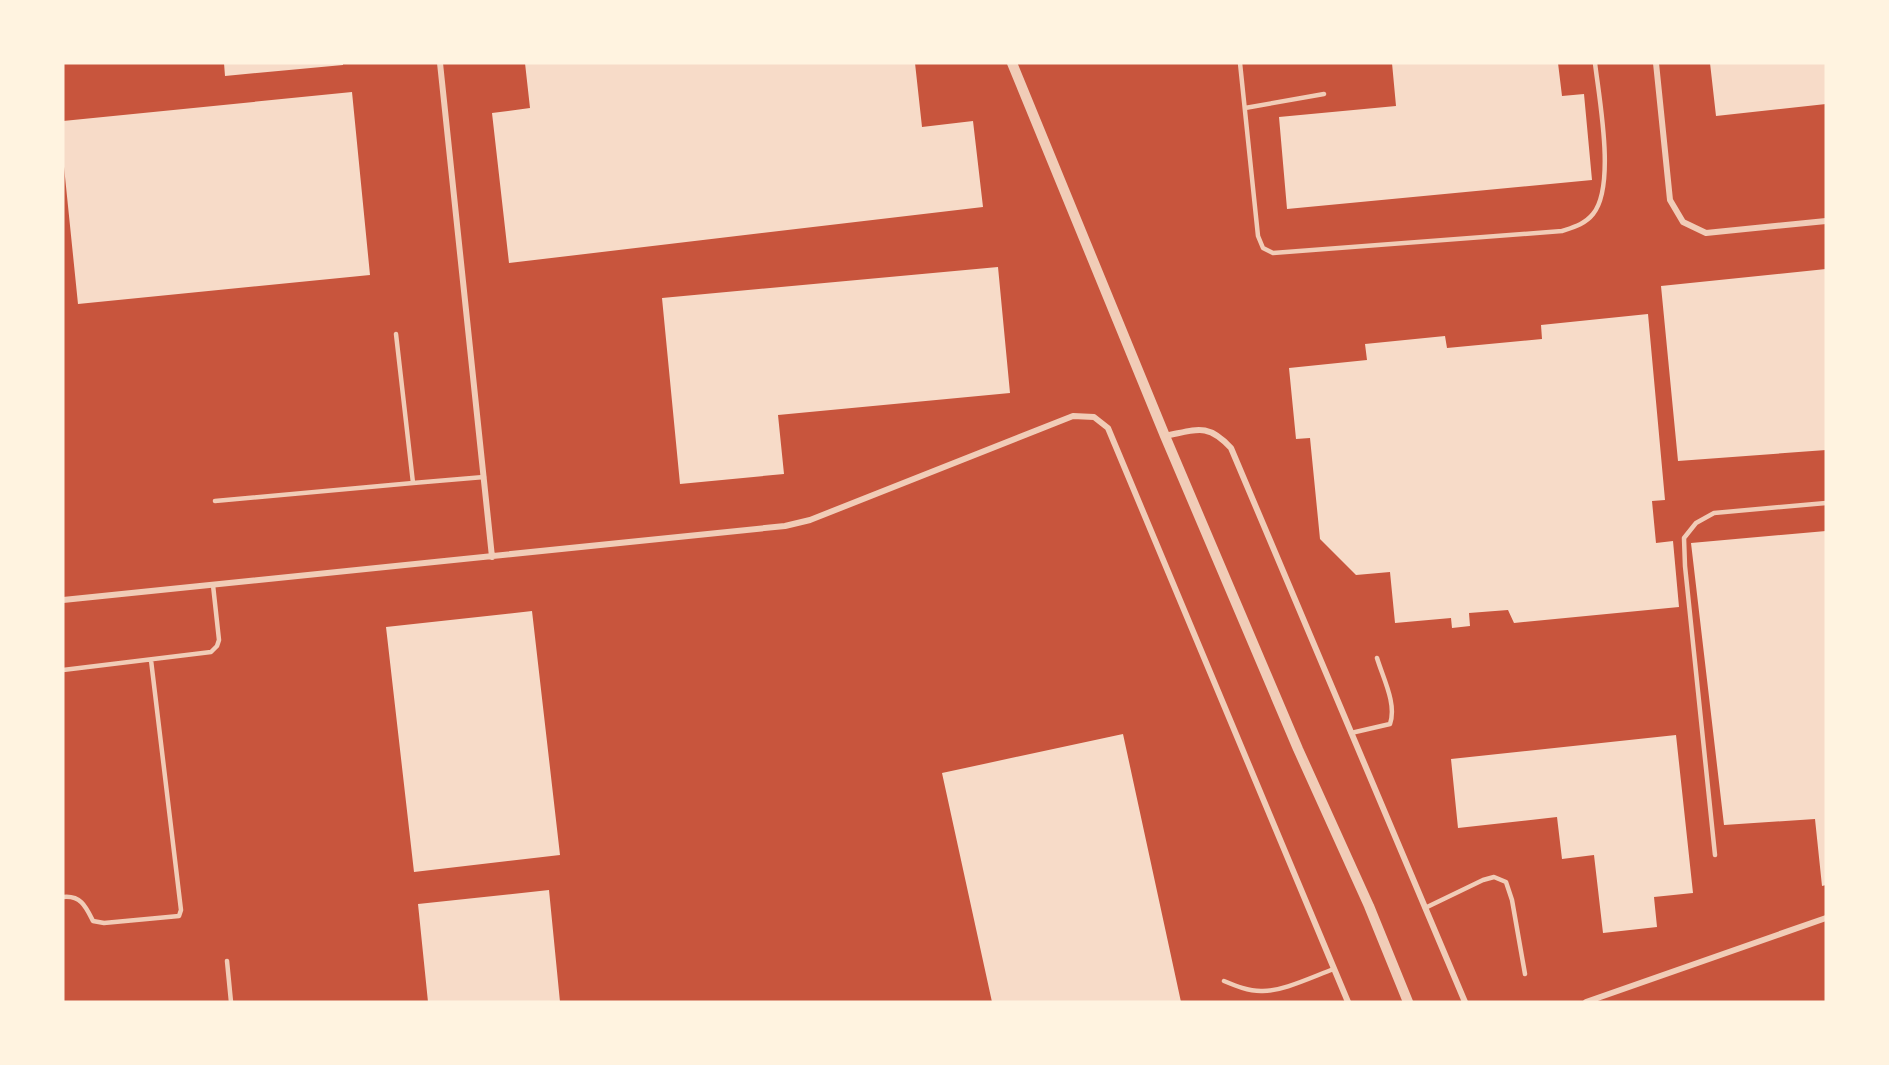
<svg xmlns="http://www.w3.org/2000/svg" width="1889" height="1065" font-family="Georgia,serif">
<rect width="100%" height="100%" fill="#c8553d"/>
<!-- building -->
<path fill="#f7dbc8" d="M224 63H343V65L225 76Z
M525 63H915L922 127 973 121 983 207 509 263 492 113 530 108Z
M1392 63H1558L1562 96 1584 94 1592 180 1287 209 1279 117 1396 106Z
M1710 63H1826V104L1716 116Z
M352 92 370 275 78 304 63 157V121Z
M998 267 1010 393 778 415 784 474 680 484 662 298Z
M1826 269V450L1678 461 1661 286Z
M1648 314 1665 500 1652 501 1656 543 1673 541 1679 607 1514 623 1508 610 1469 613 1470 626 1452 628 1451 618 1395 623 1390 572 1356 575 1320 539 1310 438 1296 439 1289 368 1367 360 1365 344 1445 336 1447 348 1542 339 1541 325Z
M1826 531V885L1822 886 1815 819 1724 825 1691 543Z
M532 611 560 855 414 872 386 627Z
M1123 734 1181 1002H992L942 773Z
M1676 735 1693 893 1654 897 1657 927 1603 933 1594 855 1562 859 1557 817 1458 828 1451 759Z
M549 890 560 1002H428L418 904Z"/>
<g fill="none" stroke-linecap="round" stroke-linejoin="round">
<!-- service -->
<path stroke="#f1ccb7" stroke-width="4.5" d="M1240 63 1258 236 1263 248 1273 253 1562 231C1574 227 1585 224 1593 214 1616 186 1599 98 1595 63
M1245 108 1324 94
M396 334 413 483 484 477
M215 501 413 483
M63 670 211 652 217 646 219 640 213 585
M1351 733 1390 724C1397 704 1383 678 1377 658
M1715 855 1685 566 1684 538 1696 523 1714 513 1826 503
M63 897C81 895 86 907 93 921L104 923 179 916 181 910 151 660
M1425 908 1483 880 1494 877 1506 882 1512 900 1525 974
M227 961 231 1002
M1224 981C1236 986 1248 991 1261 991 1282 992 1314 976 1334 969"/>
<!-- minor -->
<path stroke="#f1ccb7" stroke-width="6" d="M440 63 492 557
M1656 63 1670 200 1683 222 1706 233 1826 221
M1165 436C1196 430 1207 422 1231 448L1465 1002
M63 600 785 526 810 520 1073 416 1094 417 1108 428 1348 1002
M1586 1002 1826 918"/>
<!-- tertiary -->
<path stroke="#f1ccb7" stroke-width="10" d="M1012 63 1165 436 1298 749 1369 906 1408 1002"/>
</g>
<!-- border -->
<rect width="1889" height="1065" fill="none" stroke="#fff3e0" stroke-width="129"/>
</svg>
